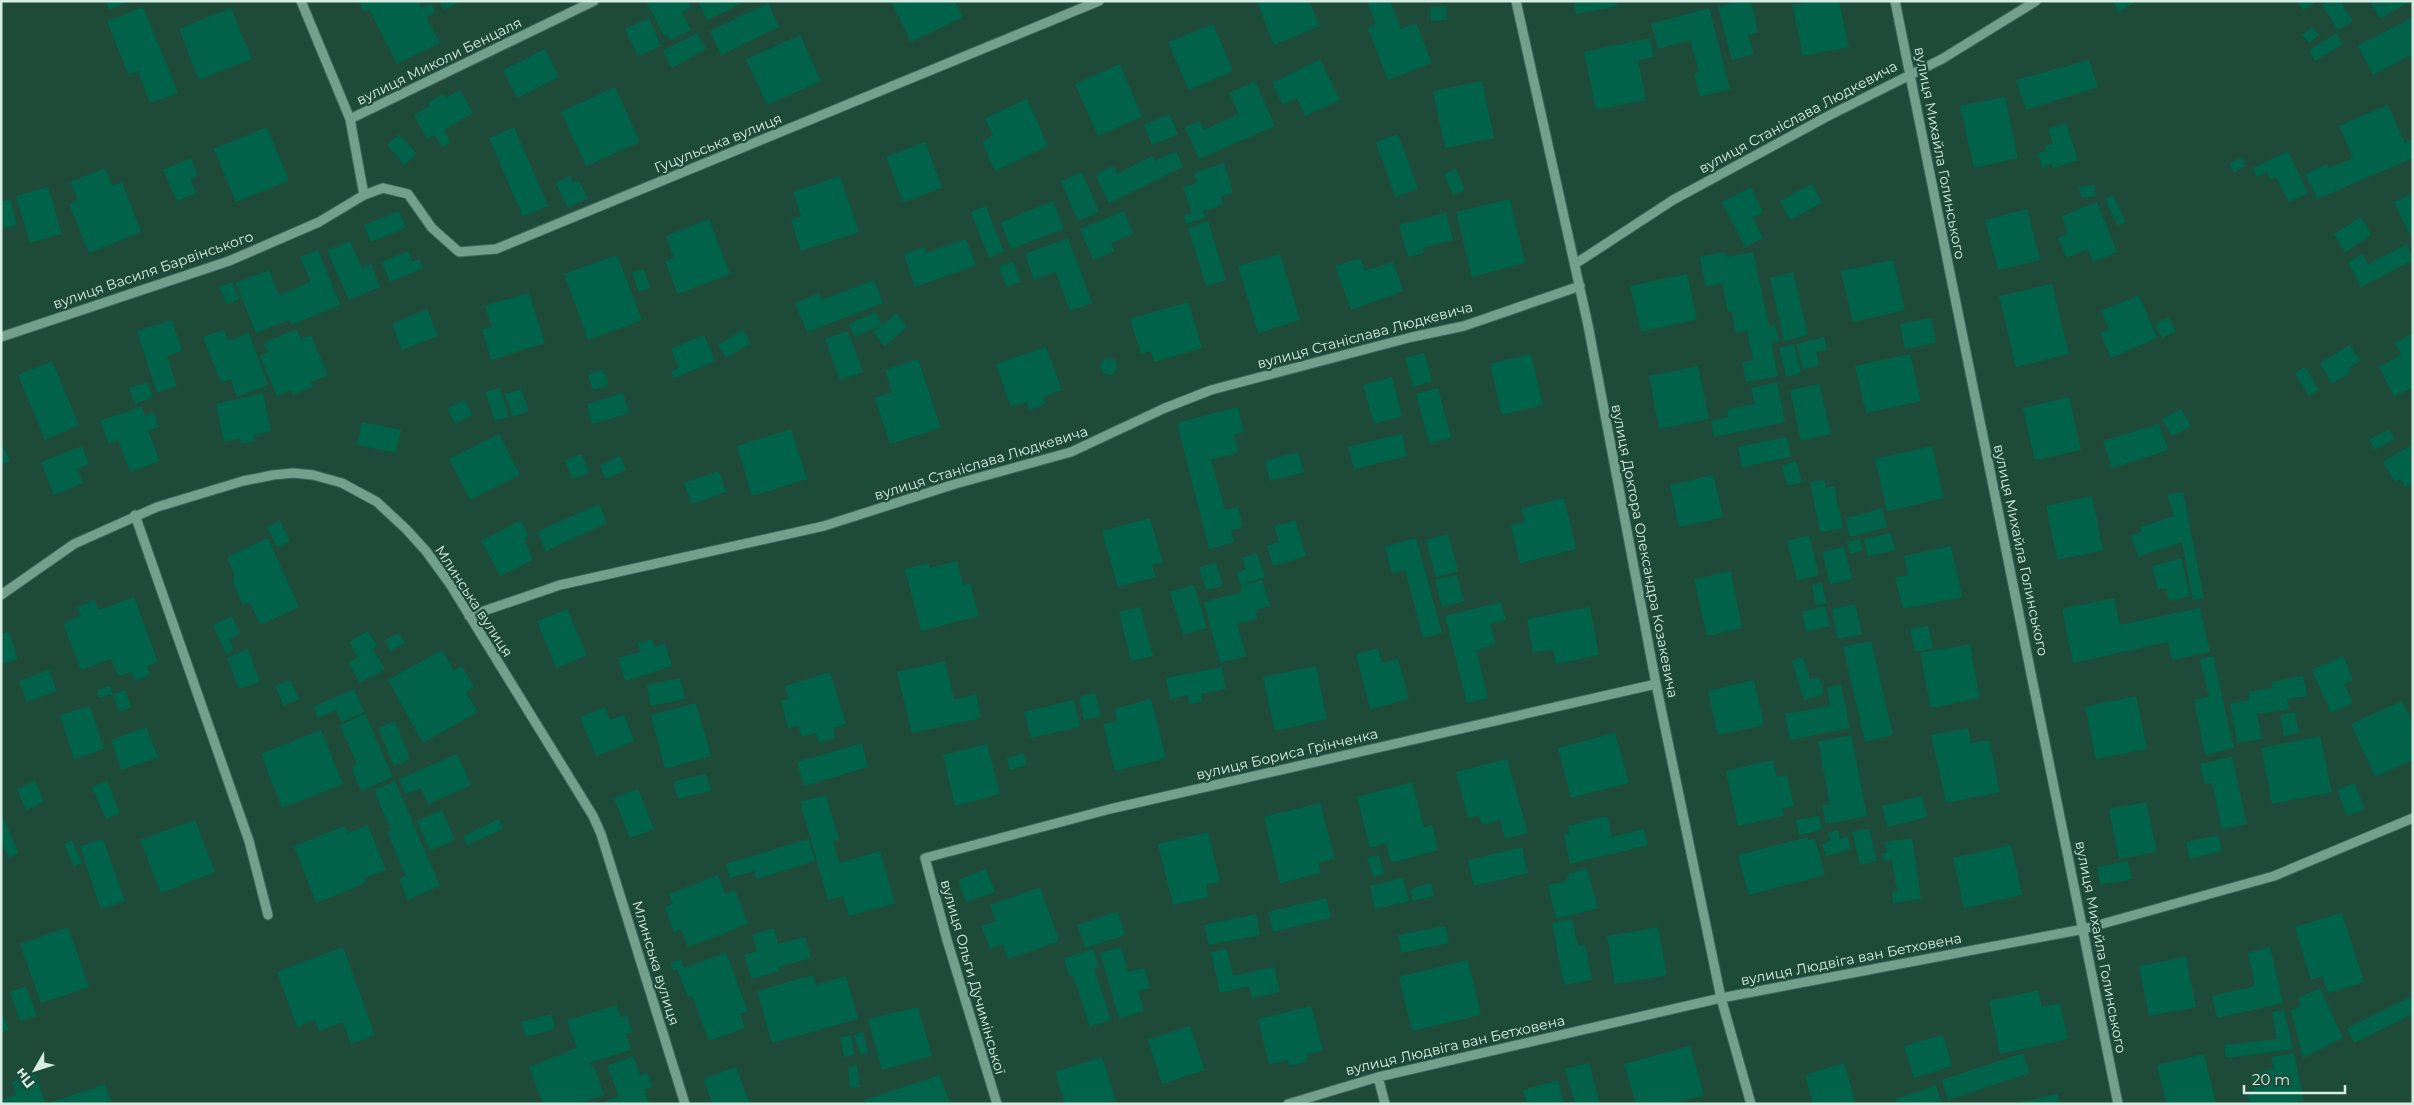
<svg xmlns="http://www.w3.org/2000/svg" width="2414" height="1105" font-family="Montserrat,sans-serif">
<rect width="100%" height="100%" fill="#1e4a3a"/>
<!-- building -->
<path fill="#006248" d="M106 1H129L109 10Z
M358 1H419L422 8 431 3 435 12 426 17 440 43 397 64 369 9 364 12Z
M439 1H461L444 10Z
M646 1H688L691 7 682 12 691 30 670 40 667 34 664 36Z
M698 1H747L707 20Z
M891 1H955L963 17 911 42Z
M1309 1 1320 26 1274 45 1257 2Z
M1367 1H1390L1401 29 1416 23 1432 63 1388 80 1368 28 1376 24Z
M1574 1H1616L1617 6 1576 14Z
M1742 1H1751L1758 32 1748 35 1754 54 1732 60 1718 7Z
M1812 1H1839L1849 47 1803 56 1792 5Z
M2112 1H2137L2119 12Z
M2297 1H2318L2303 10Z
M2327 1H2340L2353 21 2338 30 2322 5Z
M2370 1H2410L2380 19Z
M768 3 779 27 721 55 710 31Z
M1446 6 1447 20 1431 21 1430 7Z
M143 7 178 93 150 103 138 71 128 74 107 21Z
M231 8 252 59 199 80 179 29Z
M1709 8 1730 89 1700 97 1694 73 1699 72 1690 40 1658 49 1651 24Z
M2413 17V54L2373 75 2358 46Z
M649 18 661 46 638 56 625 29Z
M1213 24 1233 71 1189 90 1168 42Z
M2312 27 2319 35 2309 43 2302 35Z
M697 33 706 49 672 68 663 51Z
M2337 33 2343 44 2315 61 2309 50Z
M800 35 821 81 767 105 746 59Z
M1650 38 1654 57 1638 60 1646 100 1596 110 1584 52Z
M545 49 559 77 517 98 503 70Z
M1320 59 1340 100 1305 116 1297 98 1283 105 1272 83Z
M2089 60 2098 87 2026 110 2016 80Z
M1120 64 1142 117 1098 136 1075 84Z
M1255 81 1275 126 1199 159 1185 127 1200 121 1204 130 1239 114 1229 93Z
M1482 81 1494 138 1445 148 1433 91Z
M615 87 640 142 586 166 561 112Z
M460 90 473 113 444 130 451 143 442 147 434 135 427 139 414 115 430 106 428 102 443 94 446 98Z
M2005 97 2018 158 1974 168 1960 106Z
M1027 99 1048 146 995 171 982 142 993 136 985 118Z
M2388 105 2405 143 2412 139 2413 158 2317 199 2305 174 2327 164 2329 168 2353 158 2339 126Z
M1169 114 1178 134 1152 145 1144 125Z
M2066 123 2078 160 2053 168 2052 164 2042 168 2038 153 2046 151 2045 146 2053 144 2048 129Z
M267 127 289 181 236 202 214 149Z
M514 127 548 206 523 217 489 138Z
M399 134 417 154 404 165 387 145Z
M1398 134 1418 189 1395 197 1376 142Z
M925 142 942 188 903 202 886 157Z
M1176 151 1183 167 1109 203 1095 175 1113 166 1117 174 1153 156 1155 161Z
M2288 151 2308 193 2289 202 2276 177 2270 180 2267 172 2257 177 2253 168Z
M2241 157 2246 166 2234 172 2229 164Z
M191 158 198 175 190 179 196 193 177 201 163 170Z
M1224 163 1233 193 1221 196 1223 205 1203 211 1206 218 1186 224 1183 216 1192 213 1183 187 1197 183 1194 173Z
M105 168 112 186 122 182 141 232 89 253 69 204 78 200 70 182Z
M1456 169 1465 190 1453 195 1444 174Z
M1082 172 1099 212 1078 221 1061 181Z
M570 176 573 183 579 181 588 198 568 208 556 183Z
M840 176 859 232 801 251 791 220 801 216 793 192Z
M1812 184 1822 203 1790 220 1780 201Z
M2094 185 2096 196 2081 198 2079 187Z
M48 187 62 234 30 243 16 196Z
M1751 187 1763 212 1753 218 1763 238 1745 247 1722 202Z
M2413 193V241L2394 202Z
M2113 195 2126 222 2118 226 2105 199Z
M10 199 17 225 1 229V202Z
M1510 199 1525 263 1472 277 1456 212Z
M1053 201 1064 229 1011 249 1001 222Z
M2097 202 2117 252 2093 262 2088 249 2067 258 2058 238 2068 233 2062 216Z
M986 206 1004 252 989 258 971 212Z
M2027 209 2040 260 1998 270 1985 220Z
M399 211 406 228 371 242 364 225Z
M1124 211 1133 234 1111 243 1114 251 1093 260 1080 229Z
M1446 213 1453 240 1423 248 1424 253 1408 257 1399 225Z
M2361 217 2371 235 2345 252 2334 234Z
M709 219 730 274 678 294 665 261 674 258 666 236Z
M1208 221 1226 280 1206 286 1188 228Z
M1068 238 1092 303 1070 311 1056 272 1034 280 1025 254Z
M966 239 976 265 915 287 904 254 924 247 926 253Z
M350 241 362 268 371 264 380 287 349 300 327 250Z
M2407 244 2413 260 2361 287 2348 262 2363 254 2368 264Z
M318 250 340 305 291 325 289 320 256 333 236 283 269 270 279 295 311 282 300 257Z
M408 251 412 262 419 259 423 268 390 282 382 262Z
M1725 252 1727 257 1753 252 1769 326 1759 328 1775 325 1779 341 1771 343 1778 376 1746 382 1742 362 1753 360 1747 330 1736 333 1732 312H1728L1722 283 1706 287 1700 257Z
M1280 254 1300 320 1258 333 1238 266Z
M617 255 642 320 588 340 564 274Z
M1360 258 1365 271 1393 262 1403 291 1351 310 1335 266Z
M1893 260 1905 310 1853 322 1841 271Z
M1013 261 1021 282 1007 287 999 267Z
M644 269 650 288 639 292 632 273Z
M1793 272 1808 335 1784 341 1770 278Z
M1687 274 1697 319 1641 332 1630 286Z
M874 280 883 303 807 332 795 303 819 293 822 300Z
M232 282 239 299 227 305 219 287Z
M2052 284 2069 354 2016 367 1999 296Z
M529 293 545 343 491 360 482 329 492 327 485 306Z
M2139 295 2157 338 2111 358 2100 333 2109 329 2101 311Z
M1188 302 1202 348 1154 362 1151 351 1141 354 1130 319Z
M427 309 438 336 402 350 392 324Z
M876 312 882 325 855 337 849 324Z
M896 313 907 327 885 346 873 333Z
M2168 317 2176 331 2162 338 2155 324Z
M1931 318 1936 343 1905 349 1900 324Z
M172 320 182 351 167 356 177 386 157 393 137 331Z
M296 329 301 339 311 335 328 375 311 382 313 387 293 395 291 390 277 396 260 356 268 352 263 343Z
M224 330 228 341 249 333 268 385 237 397 231 379 221 383 203 337Z
M743 330 751 343 726 358 718 345Z
M848 331 863 372 840 380 825 339Z
M2413 333V387L2394 397 2379 367 2401 355 2395 343Z
M704 335 715 361 674 378 671 371 679 368 671 349Z
M1824 337 1827 350 1816 352 1819 366 1803 369 1796 344Z
M1794 344 1801 373 1786 377 1779 348Z
M2350 345 2360 361 2349 368 2351 372 2332 384 2320 363Z
M1046 347 1062 390 1043 397 1046 404 1030 410 1026 402 1011 407 996 364Z
M1424 353 1432 381 1413 387 1405 358Z
M1531 354 1543 405 1502 415 1490 364Z
M1910 354 1921 401 1866 413 1855 366Z
M1105 358 1114 359 1118 368 1112 375 1103 373 1100 365Z
M918 359 941 428 890 444 875 398 892 392 885 370Z
M52 361 79 425 45 440 18 375Z
M1698 366 1709 419 1659 429 1649 376Z
M2305 367 2319 390 2309 396 2295 373Z
M603 369 609 385 593 390 588 375Z
M1392 377 1402 416 1374 424 1363 385Z
M147 382 153 397 135 404 129 388Z
M1777 382 1785 422 1714 437 1711 421 1728 417 1727 409 1755 404 1751 388Z
M1819 384 1831 434 1801 441 1790 390Z
M500 388 509 417 495 421 485 392Z
M1438 388 1451 438 1429 443 1416 394Z
M521 389 529 411 513 417 505 394Z
M263 393 271 431 253 435 255 441 241 444 240 439 224 442 216 404Z
M623 393 629 413 592 424 587 404Z
M2069 397 2081 450 2035 460 2023 408Z
M465 400 472 415 455 424 447 408Z
M142 406 145 416 154 412 159 427 148 431 160 461 130 472 118 440 109 444 100 421Z
M1238 407 1244 432 1234 435 1238 453 1211 460 1225 510 1238 507 1243 527 1231 530 1234 542 1209 549 1177 423Z
M2181 409 2191 426 2172 436 2162 419Z
M362 422 401 430 396 453 357 445Z
M2159 424 2168 450 2112 468 2103 441Z
M791 429 807 479 752 496 737 446Z
M2389 429 2395 439 2375 450 2369 440Z
M499 434 520 475 470 500 449 459Z
M1402 434 1407 456 1354 469 1348 447Z
M1787 437 1791 457 1742 467 1738 447Z
M1 442 10 461 1 465Z
M2411 445 2413 448V483L2405 487 2401 479 2395 482 2383 462Z
M82 446 89 464 77 469 83 483 54 495 41 462Z
M1932 446 1944 498 1887 511 1875 459Z
M1298 452 1304 472 1270 481 1265 461Z
M582 454 589 473 572 479 565 460Z
M620 456 626 470 606 479 600 466Z
M1796 461 1802 482 1788 486 1781 466Z
M719 471 726 492 692 504 684 483Z
M1713 475 1723 517 1679 527 1670 485Z
M1824 480 1826 488 1834 486 1843 528 1820 532 1810 482Z
M2183 492 2204 598 2193 600 2182 542 2138 557 2131 536 2142 532 2140 527 2174 516 2167 495Z
M2092 496 2103 550 2057 560 2046 506Z
M1564 498 1576 549 1520 563 1511 525 1525 522 1521 509Z
M599 504 607 523 546 551 537 532Z
M1882 508 1887 527 1850 537 1845 519Z
M1150 518 1163 562 1152 565 1156 577 1118 587 1102 531Z
M521 520 529 536 524 539 533 560 500 576 481 541Z
M1295 520 1306 556 1273 566 1267 546 1279 542 1274 527Z
M280 521 290 541 277 547 267 527Z
M1891 533 1895 550 1868 556 1864 539Z
M1448 534 1458 571 1436 577 1426 540Z
M1809 535 1819 575 1797 580 1787 541Z
M268 538 299 607 260 625 250 602 243 605 233 583 235 576 228 559 229 556Z
M1416 538 1442 633 1423 638 1405 570 1392 573 1385 547Z
M1860 539 1862 551 1850 554 1847 542Z
M1951 546 1962 597 1903 609 1895 577 1908 575 1904 556Z
M1844 547 1852 579 1830 584 1822 552Z
M1257 553 1265 577 1240 585 1237 572 1246 569 1242 558Z
M2181 558 2190 596 2169 601 2166 588 2158 590 2152 566Z
M957 561 963 585 970 583 979 616 921 631 905 569 929 563V568Z
M1216 563 1223 586 1206 590 1199 567Z
M1731 571 1742 628 1707 636 1694 579Z
M1457 575 1464 601 1442 607 1435 580Z
M1262 580 1270 606 1255 610 1258 619 1237 624 1246 656 1220 663 1204 602 1242 592 1240 586Z
M1822 583 1826 603 1816 605 1812 585Z
M1194 585 1207 628 1183 635 1170 592Z
M134 597 158 662 147 666 150 675 135 681 131 672 118 676 111 659 81 670 63 623 81 616 77 607 95 600 99 610Z
M2114 598 2120 625 2200 608 2210 652 2172 660 2168 642 2073 663 2062 609Z
M1501 602 1506 620 1490 624 1496 644 1476 650 1488 698 1467 703 1445 616Z
M1855 604 1862 634 1838 639 1832 609Z
M1825 606 1830 626 1806 632 1802 612Z
M1140 607 1153 656 1131 661 1119 612Z
M1590 607 1599 655 1556 664 1553 649 1533 653 1527 619Z
M567 609 587 655 556 668 537 621Z
M232 616 240 634 229 639 234 650 226 654 213 625Z
M1928 626 1933 648 1915 652 1910 629Z
M368 631 377 646 373 649 385 669 360 683 348 663 358 657 349 642Z
M9 632 18 659 1 664V634Z
M399 633 405 643 390 651 385 640Z
M652 639 655 647 665 644 672 666 625 681 618 658 640 652 638 643Z
M1871 641 1893 735 1865 742 1843 647Z
M1970 644 1980 698 1931 708 1920 653Z
M1378 648 1382 663 1398 659 1409 699 1370 709 1356 654Z
M248 649 260 682 239 689 227 658Z
M442 650 454 671 462 666 474 687 466 692 478 712 423 743 388 680Z
M2213 656 2234 748 2205 755 2194 700 2209 697 2200 659Z
M2343 656 2353 680 2344 684 2353 703 2331 713 2312 670Z
M1803 657 1810 680 1819 677 1824 694 1804 700 1792 661Z
M945 661 954 700 976 694 981 718 912 733 897 672Z
M1316 666 1327 719 1275 731 1263 677Z
M1222 667 1226 689 1201 694 1202 702 1189 704 1188 695 1170 699 1166 678Z
M49 670 57 691 27 702 19 681Z
M830 672 846 724 833 728 835 738 819 743 816 733 802 737 798 725 788 728 781 701 789 699 785 686Z
M2303 676 2307 696 2287 699 2289 709 2257 714 2262 739 2237 743 2230 704 2250 700 2248 692 2272 688V682Z
M680 678 685 699 651 706 647 685Z
M290 680 299 699 284 706 275 686Z
M1754 680 1764 725 1718 735 1708 691Z
M1841 685 1850 728 1790 740 1785 714 1830 706 1827 688Z
M110 686 113 694 125 690 131 707 119 712 113 694 99 698 97 690Z
M354 689 364 712 342 722 336 710 318 718 313 707Z
M1095 693 1101 716 1084 720 1079 697Z
M2136 696 2147 749 2096 759 2085 707Z
M1151 699 1166 758 1115 771 1103 724 1117 721 1114 709Z
M1074 700 1080 727 1031 738 1024 712Z
M2402 701 2413 725V760L2375 777 2351 724Z
M696 703 711 756 665 769 651 715Z
M90 706 104 749 74 759 60 715Z
M605 707 610 720 624 715 634 741 596 756 580 717Z
M2295 712 2299 733 2284 736 2280 715Z
M365 714 393 777 361 791 351 767 357 764 340 725Z
M395 721 410 759 394 766 378 728Z
M146 727 158 757 121 770 111 740Z
M1968 728 1971 743 1989 740 2000 792 1946 803 1931 735Z
M321 730 343 784 282 808 261 754Z
M1615 733 1629 783 1571 798 1558 748Z
M1851 735 1867 816 1826 824 1822 805 1830 804 1818 742Z
M2320 736 2332 792 2272 804 2261 748Z
M862 743 868 767 804 786 797 762Z
M987 744 1000 794 955 806 943 755Z
M1023 753 1027 765 1010 770 1007 758Z
M457 754 471 785 428 804 421 788 406 794 399 779Z
M2232 757 2247 824 2222 829 2212 783 2205 784 2200 764Z
M1507 759 1528 833 1505 839 1500 820 1482 825 1479 815 1468 818 1456 772Z
M1773 760 1777 777 1787 775 1794 806 1782 809 1784 816 1738 826 1726 771Z
M706 774 711 791 678 799 673 782Z
M35 781 44 802 26 810 17 789Z
M107 781 120 813 106 819 92 787Z
M395 781 440 886 408 900 399 879 406 876 387 832 391 830 374 790Z
M1412 782 1424 827 1432 825 1438 850 1391 863 1386 843 1370 848 1357 797Z
M2354 783 2365 809 2347 816 2337 790Z
M638 789 654 829 630 838 614 798Z
M826 795 839 840 833 841 839 863 880 851 895 903 849 916 843 896 828 900 800 802Z
M1922 796 1927 817 1887 827 1882 806Z
M2146 802 2157 852 2119 859 2109 809Z
M1320 803 1335 859 1318 863 1321 873 1280 883 1264 817Z
M442 810 455 840 430 851 417 821Z
M1 813 19 853 8 858 1 842Z
M1607 816 1612 837 1644 829 1648 845 1570 864 1564 835 1569 834 1568 826Z
M1819 816 1822 830 1799 835 1796 820Z
M499 819 503 829 467 845 463 836Z
M195 820 215 872 161 893 140 840Z
M368 825 386 870 364 878 366 883 316 903 294 846 345 826 348 833Z
M1869 828 1877 861 1860 865 1852 832Z
M1838 830 1840 839 1847 837 1851 849 1826 856 1822 844 1831 841 1828 833Z
M1208 832 1220 882 1206 885 1209 897 1173 905 1158 844Z
M2218 835 2222 851 2190 859 2186 842Z
M1808 837V840L1815 839 1825 875 1749 895 1738 855Z
M1912 838 1921 899 1893 903 1892 893 1897 892 1892 860 1884 861 1882 853 1887 852 1885 842Z
M103 839 125 901 101 909 80 846Z
M808 839 815 861 756 879 754 871 730 878 726 864Z
M72 840 82 863 74 867 64 844Z
M2011 845 2022 895 1964 908 1953 858Z
M1522 847 1528 873 1474 886 1468 860Z
M1378 855 1385 873 1374 878 1367 858Z
M2128 861 2132 879 2100 885 2097 867Z
M986 869 995 892 966 902 958 880Z
M1587 869 1598 908 1556 919 1548 885 1566 881 1570 873Z
M718 875 725 894 735 890 748 924 688 947 681 929 674 932 665 907 673 904 669 894Z
M1403 878 1409 901 1375 909 1370 886Z
M1431 883 1434 896 1413 901 1410 889Z
M1040 887 1059 941 1008 959 1003 944 990 949 981 926 996 921 990 905Z
M1326 898 1331 918 1273 932 1268 912Z
M1118 911 1125 935 1085 948 1077 925Z
M2342 913 2364 982 2328 993 2322 976 2311 980 2295 927Z
M1256 914 1260 935 1209 945 1204 925Z
M1572 919 1578 946 1585 945 1592 980 1564 985 1552 923Z
M1445 926 1449 943 1401 953 1398 935Z
M68 927 89 987 41 1003 20 944Z
M1658 927 1667 975 1615 984 1607 936Z
M774 928 778 944 805 937 811 958 778 967 780 971 751 979 744 955 757 951 752 935Z
M343 947 375 1035 351 1044 343 1022 319 1031 315 1020 297 1027 277 972Z
M1121 947 1128 972 1144 968 1150 988 1138 991 1144 1011 1119 1019 1100 953Z
M2270 947 2283 1003 2217 1018 2212 996 2255 986 2248 953Z
M1093 949 1099 967 1094 969 1111 1020 1090 1027 1073 976 1070 977 1064 958Z
M1227 949 1233 976 1274 967 1280 992 1252 998 1249 986 1220 993 1211 952Z
M726 953 748 1011 740 1014 745 1028 709 1041 692 996 688 997 677 969 673 971 670 963 681 959 684 968Z
M2186 957 2196 1007 2149 1016 2139 966Z
M1468 960 1481 1015 1412 1031 1399 977Z
M813 975 816 985 846 976 858 1019 772 1043 757 991Z
M26 986 37 1016 20 1021 10 992Z
M2320 988 2343 1038 2303 1058 2291 1011 2301 1006 2298 998Z
M2038 990 2042 1007 2060 1003 2068 1039 2000 1054 1989 1001Z
M2413 996V1014L2354 1043 2347 1028Z
M617 1005 620 1017 627 1015 632 1033 626 1034 631 1050 589 1063 592 1067 594 1066 604 1095 578 1104H543L529 1067 577 1048 567 1020Z
M1311 1006 1323 1050 1306 1055 1307 1062 1289 1066 1288 1060 1269 1064 1258 1019Z
M918 1007 932 1056 882 1070 868 1019Z
M2284 1010 2293 1049 2226 1058 2224 1045 2277 1039 2272 1012Z
M1 1011 9 1030 1 1033Z
M551 1014 555 1029 526 1037 521 1022Z
M1190 1026 1205 1070 1162 1084 1148 1040Z
M863 1032 868 1053 860 1055 854 1035Z
M851 1035 854 1055 844 1057 840 1037Z
M1943 1035 1952 1066 1914 1078 1904 1046Z
M1690 1046 1704 1095 1672 1104H1636L1624 1064Z
M2023 1053 2030 1073 1948 1100 1942 1080Z
M2294 1053 2304 1100 2286 1104H2250L2247 1092 2254 1091 2251 1074 2274 1069 2271 1057Z
M2204 1054 2216 1104H2166L2157 1065Z
M633 1056 640 1075 647 1073 652 1087 644 1090 650 1104H600L619 1096 607 1066Z
M1102 1057 1116 1100 1105 1104H1065L1055 1072Z
M1589 1063 1600 1104H1575L1565 1069Z
M1844 1063 1856 1104H1813L1805 1075Z
M857 1065 860 1087 850 1088 848 1067Z
M736 1067 750 1104H713L703 1079Z
M35 1074 46 1104H6L4 1099 16 1094 12 1082Z
M940 1075 950 1104H866L864 1100Z
M1558 1080 1564 1104H1527L1523 1090Z
M105 1084 111 1101 103 1104H46Z
M1936 1085 1942 1104H1897L1896 1099Z
M2058 1094 2060 1104H2017L2016 1103Z"/>
<g fill="none" stroke-linecap="round" stroke-linejoin="round">
<!-- minor casing -->
<g stroke="#40695b" stroke-width="11">
<path id="minor" d="M301 1 350 119 364 195
M1516 1 1588 325 1656 684 1721 998 1751 1104
M1895 1 2118 1104
M350 119 594 1
M1575 264 1673 200 1830 115 1942 59 2036 1
M1 337 229 261 319 222 364 195 383 188 408 194 432 228 459 252 496 249 1099 1
M135 515 249 841 268 915
M1 595 74 544 157 507 243 481 273 475 293 473 313 475 342 483 377 502 406 529 426 551 450 584 593 816 601 834 685 1104
M469 616 560 585 824 526 955 484 1071 452 1165 408 1211 390 1412 337 1464 326 1580 286
M1378 1077 1385 1104
M997 1104 947 940 925 858 1110 809 1656 684
M1288 1104 1378 1077 1721 998 2084 929 2274 876 2413 818"/>
</g>
<!-- minor -->
<use href="#minor" stroke="#72a08d" stroke-width="9"/>
</g>
<g text-anchor="middle" dominant-baseline="central" stroke-width="4.5" stroke-linejoin="round" paint-order="stroke">
<!-- street labels -->
<g font-size="14" fill="#d6ede3" stroke="#1e4a3a">
<text transform="translate(439 61) rotate(-26)">вулиця Миколи Бенцаля</text>
<text transform="translate(1798 117) rotate(-28)">вулиця Станіслава Людкевича</text>
<text transform="translate(718 143) rotate(-22)">Гуцульська вулиця</text>
<text transform="translate(1940 153) rotate(79)">вулиця Михайла Голинського</text>
<text transform="translate(153 270) rotate(-19)">вулиця Василя Барвінського</text>
<text transform="translate(1365 335) rotate(-15)">вулиця Станіслава Людкевича</text>
<text transform="translate(981 463) rotate(-17)">вулиця Станіслава Людкевича</text>
<text transform="translate(2021 550) rotate(78)">вулиця Михайла Голинського</text>
<text transform="translate(1645 551) rotate(79)">вулиця Доктора Олександра Козакевича</text>
<text transform="translate(474 601) rotate(57)">Млинська вулиця</text>
<text transform="translate(1287 754) rotate(-13)">вулиця Бориса Грінченка</text>
<text transform="translate(2101 947) rotate(79)">вулиця Михайла Голинського</text>
<text transform="translate(1851 959) rotate(-11)">вулиця Людвіга ван Бетховена</text>
<text transform="translate(656 963) rotate(73)">Млинська вулиця</text>
<text transform="translate(973 977) rotate(74)">вулиця Ольги Дучимінської</text>
<text transform="translate(1455 1045) rotate(-13)">вулиця Людвіга ван Бетховена</text>
</g>
</g>
<!-- border -->
<rect width="2414" height="1105" fill="none" stroke="#d6ede3" stroke-width="5"/>
<!-- north arrow -->
<g transform="translate(35 1070) rotate(231)" stroke="#1e4a3a" stroke-width="4" paint-order="stroke">
<path d="M0-4L9 19L0 12L-9 19Z" fill="#d6ede3"/>
<text y="-8" font-size="14" font-weight="bold" text-anchor="middle" fill="#d6ede3">Пн</text>
</g>
<!-- scale -->
<path d="M2244 1085v8h101v-8" fill="none" stroke="#d6ede3" stroke-width="2.5"/>
<text x="2252" y="1085" font-size="15" fill="#d6ede3" stroke="#1e4a3a" stroke-width="4" paint-order="stroke">20 m</text>
</svg>
